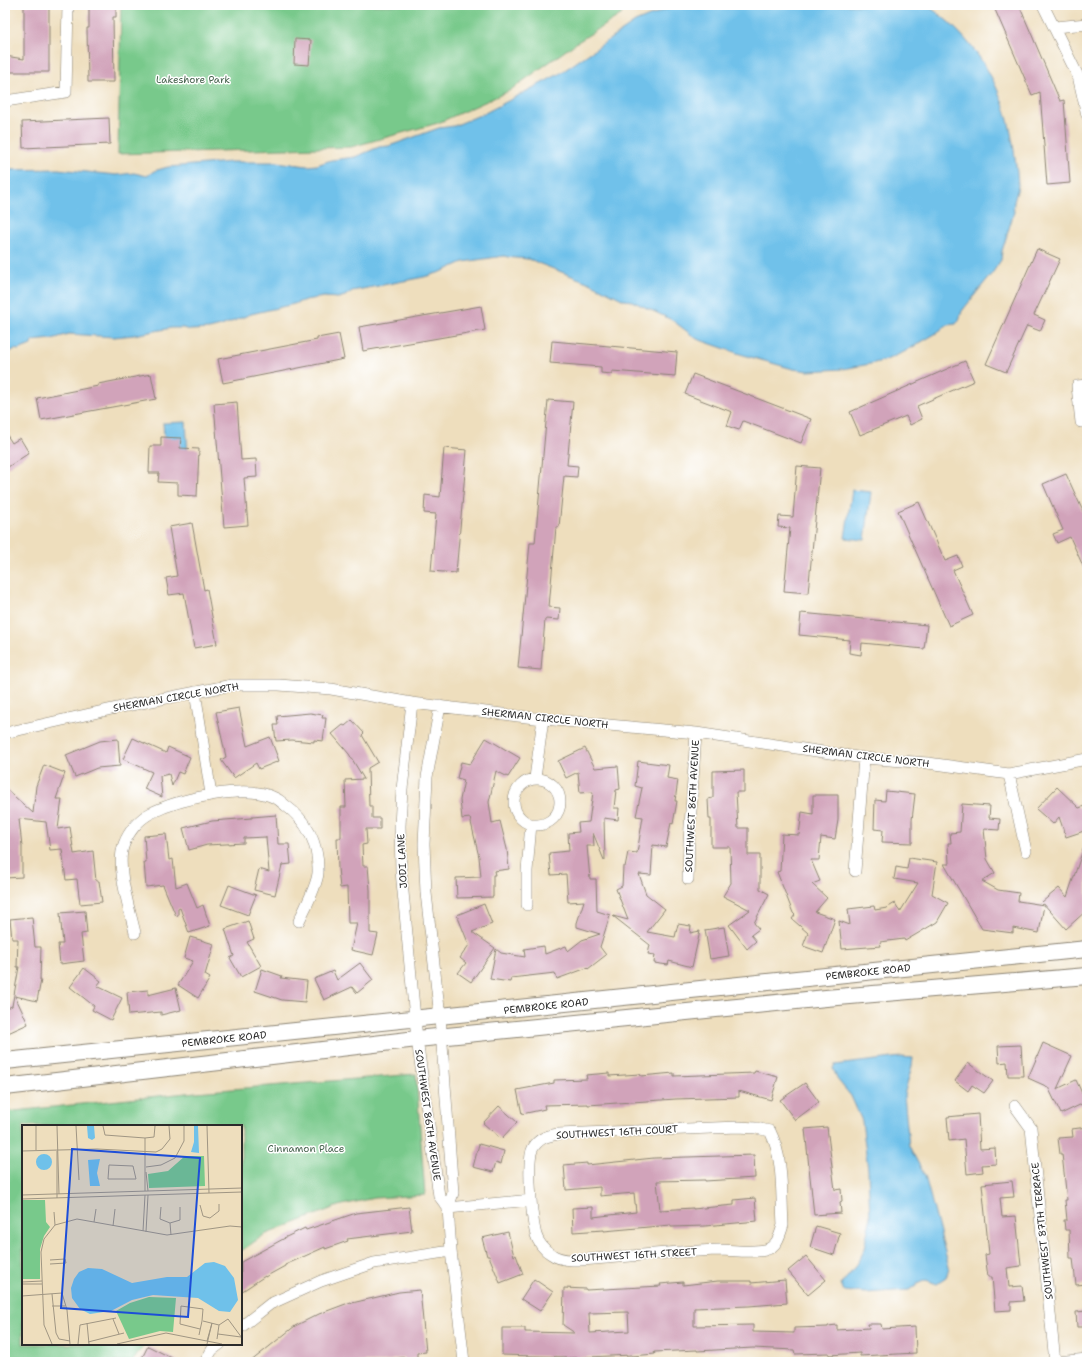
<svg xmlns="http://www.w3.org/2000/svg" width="1092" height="1367" font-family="'Shantell Sans',sans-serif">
<rect width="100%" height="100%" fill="#fff"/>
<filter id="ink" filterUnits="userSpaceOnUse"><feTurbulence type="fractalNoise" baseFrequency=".025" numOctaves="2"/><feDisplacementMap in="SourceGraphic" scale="8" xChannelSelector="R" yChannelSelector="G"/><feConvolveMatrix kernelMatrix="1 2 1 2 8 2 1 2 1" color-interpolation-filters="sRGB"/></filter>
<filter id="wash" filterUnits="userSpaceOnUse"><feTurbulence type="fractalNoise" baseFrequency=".012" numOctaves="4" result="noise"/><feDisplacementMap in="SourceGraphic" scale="16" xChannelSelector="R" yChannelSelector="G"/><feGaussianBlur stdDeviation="0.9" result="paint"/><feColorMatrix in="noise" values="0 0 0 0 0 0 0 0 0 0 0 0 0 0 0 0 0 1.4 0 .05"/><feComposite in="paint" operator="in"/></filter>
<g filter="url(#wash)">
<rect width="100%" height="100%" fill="#eedebd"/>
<!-- green -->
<path fill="#78c98b" stroke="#527a5b" d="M121 5H617L622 14 576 43 509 91 438 123 351 147 118 154Z
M416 1074 425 1195 374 1198 338 1206 264 1235 241 1251V1126H23V1344H145L132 1362H5V1112L196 1092Z"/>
<!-- water -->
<path fill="#6fc1ea" stroke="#4d768a" d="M676 5H926C959 26 986 60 1000 96 1010 119 1014 148 1017 173 1017 177 1018 181 1018 185 1017 195 1012 202 1014 212L1002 251 1001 260 993 272 962 311 959 320 956 324 947 325 935 334 904 352 886 360 870 364 843 369 808 371 793 369 740 354 697 339 672 320 632 301 624 300 590 283 538 263C527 256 517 260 504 256L463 262 441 272 424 277 352 291 345 296 338 298 324 297 305 300 294 304 251 314 221 326 209 329 191 330 183 328H171L134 335 114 337 69 334 52 339 32 341 31 345 18 350 15 349 8 353 5 357V170L58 169 116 175 134 173 147 176 154 171 168 167 231 162H277L307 166 317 165 331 160 355 157 379 147 389 146 439 128 454 126 487 112 559 74 635 22Z
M186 422 188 456 166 458 163 423Z
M852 490 871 492 865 540 845 538Z
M901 1057 913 1058 912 1066 904 1095 909 1146 925 1176 949 1267 946 1278 937 1284 926 1280 917 1284 909 1290 866 1293 844 1291 841 1284 850 1274 863 1253 870 1220 868 1170 862 1121 851 1096 837 1079 833 1068 835 1065Z"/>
<g id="blocks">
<!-- building -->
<path fill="#d1a3ba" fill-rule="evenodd" d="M24 5H49V72H5V56L24 59Z
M89 5H116V17H113L114 82H88L87 28H89Z
M993 5H1019L1060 101 1064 100 1070 183 1047 185 1040 92 1032 95Z
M295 39 311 40 309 65 294 64Z
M109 118 110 144 23 148 22 122Z
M1037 249 1060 259 1034 315 1045 320 1040 331 1027 326 1006 372 986 364Z
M481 306 485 330 363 351 359 327Z
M339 334 344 359 223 383 218 359 317 340V338Z
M552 341 677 352 675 376 612 371V374L601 373V367L550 363Z
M965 361 974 381 917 406 922 419 910 425 906 416 860 435 850 412Z
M151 374 156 399 41 420 37 398 98 386V384Z
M693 374 811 419 801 443 743 421 739 430 727 426 732 412 685 394Z
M548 400 573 402 567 465 578 466 577 477 564 476 559 527H556L549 607 560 608 559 620 545 619 541 670 518 668 530 543H535Z
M237 402 241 460 256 459 257 477 244 478 248 525 224 527 214 404Z
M5 432 12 443 20 438 29 453 5 469Z
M161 437 181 438 180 448 199 449 197 496 178 495V483L158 482 159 473H149L150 446H161Z
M444 448 467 450 456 573 431 571 436 514 424 513 425 495 440 497Z
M797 466 820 468 808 593 784 591 790 528 778 527 779 516 793 517Z
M1066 474 1087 520V575L1070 537 1057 543 1053 534 1063 530 1043 484Z
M919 502 945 561 958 556 962 566 953 570 973 615 949 626 898 511Z
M192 523 204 590 207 589 217 644 194 648 184 593 169 595 166 578 177 576 169 527Z
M801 613 927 625 924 649 862 643 861 655 849 653 850 640 799 635Z
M239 708 247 746 270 737 279 761 259 769 256 763 234 778 221 760 226 757 216 712Z
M310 713 323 715 322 718H326L323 741 314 740V742L292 740 276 741 274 725H278L277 716Z
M352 720 364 733 362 735 378 762 368 768 369 806H372V818H380V829H366L367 844 362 845 363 866H368L370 890V933L378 934 373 955 351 950 357 923H348L347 887 340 888 338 868 337 838H341V807H346L345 780 364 779 349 754 332 734 343 725 345 726Z
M133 738 166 753 168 747 190 757 183 774 178 772 172 786 169 774 160 776 162 797 144 789 152 772 123 759Z
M486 738 520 758 508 777 496 771 489 802 492 823 500 821 507 849 509 869 494 871 495 875H493V897L457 898 456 878 481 877 479 857 470 818 462 819 460 800 464 780 457 778 461 762 470 764Z
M118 739 120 766 97 768 75 777 66 755 100 741Z
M585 748 595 768 618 766 620 789 616 790 614 808H619L618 820 604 818 605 860H604L593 833 594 846H587L590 879H596L597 911 610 915 600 947 606 955 588 969 587 968 557 979 555 973 511 978 510 982 490 979 496 949 501 953 525 957 524 949 544 946 545 954 566 946 568 951 582 940 600 934 577 927V923L584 901 568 902 566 874 551 875 549 853 569 851 568 833 579 832 578 823 589 822 593 792 580 793 578 772 566 778 558 761Z
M638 761 669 765 667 778 678 780 675 801H677L673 824 671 823 666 847 653 845 651 875 639 874 646 894 665 909 647 932 675 937 678 924 691 926 690 933 700 931 692 967 669 961 668 965 654 963 655 955 648 954 650 945 613 916 628 920 616 889 622 886 623 867H625L628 852 637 853 643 817 636 816 642 788 635 786Z
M44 765 65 773 56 799H62L58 829 70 827 74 854 93 851 96 881H99L102 902 80 904 77 879 66 880 62 849 50 850 46 822 19 819 22 846V877L5 878V788L33 813 36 786Z
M744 770V792H736L738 828H748V855H760V889L769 894 754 923 759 929 751 935 756 941 747 949 729 925 750 910 723 896 731 883 730 847H711V819H709L708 799 713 798V771Z
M1057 787 1079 808 1087 805V830L1066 837 1059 817 1053 824 1036 809Z
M886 791 915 794 912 820V843L882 842 883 830 874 829 875 800 885 801Z
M813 795H838V820L835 839 821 837 819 860H811L820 881 812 884 827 898 815 912 835 919 823 953 803 946 808 933 792 919 795 915 793 913 777 872 780 871 782 834 799 835 802 812 813 814Z
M962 804 990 806 989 818 1000 819 999 830 984 829 987 859 995 873 982 881 998 890 1019 893 1018 901 1044 905 1039 933 1013 928V933L982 929 944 864H949L948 843H951L950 833 960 832Z
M276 815 278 844H289L291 864 282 865 275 895 254 890 259 869 269 872 266 837 244 838V843L207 845 189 850 183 828 212 821 252 818V817Z
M166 834 169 860 173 859 176 887 187 883 197 908 203 905 210 926 189 933 180 908 178 909V915L176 916 163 885 146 887 144 862H146L144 836Z
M1085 844H1087V910L1066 929 1042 902 1059 888 1067 897Z
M909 858 937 862 932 894 948 903 937 922 905 941 904 939 880 942 881 946 842 949 839 921 850 925 848 909 874 906 875 910 887 908 895 903 900 912 918 883 894 879 896 867 907 869Z
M229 885 256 895 248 915 221 905Z
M484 904 492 924 472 932 495 948 471 982 458 973 466 963 460 958 469 945 457 915Z
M85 911 87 933 81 934 84 961 60 964 58 944H63L60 913Z
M32 917 35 947H41L40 980H41L37 1001 15 996 28 1024 8 1033 5 1026V1009L12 1006 19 967H17L18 939H12L10 919Z
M248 921 254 939 247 942 261 966 241 977 230 958 234 956 225 929Z
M724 927 729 956 710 959 705 930Z
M190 937 214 944 205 975 210 978 198 998 178 985 193 961 184 958Z
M360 963 373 980 357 993 352 987 324 1000 314 979 333 971 337 980Z
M84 968 101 981 97 986 122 998 111 1020 92 1010 94 1006 70 987Z
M262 969 282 976 281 978 307 981 305 1002 282 1000 255 991Z
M176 988 181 1010 161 1015V1012L129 1015 127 992 148 990V995Z
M1043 1043 1072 1056 1057 1089 1076 1080 1086 1102 1061 1114 1048 1087 1028 1078Z
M1021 1045 1023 1076H1008L1007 1062 999 1063 998 1046Z
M968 1063 993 1081 984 1093 972 1085 968 1091 955 1081Z
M755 1071 778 1077 771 1100 739 1091V1097L676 1099 588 1105V1104L544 1105 545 1109 522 1114 517 1090 554 1083V1080L587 1079 586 1075 609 1073V1076L640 1074 641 1076 674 1073V1076L754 1073Z
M805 1083 819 1102 795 1120 780 1100Z
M499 1106 517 1122 501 1139 483 1123Z
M978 1114 980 1149 995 1148 996 1164 982 1165 983 1172 967 1174 964 1139 949 1141 947 1117Z
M827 1127 835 1190 841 1189 842 1201 840 1202 841 1213 814 1215 805 1129Z
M1087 1127V1284L1076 1285 1073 1258H1070L1069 1230H1065L1064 1220H1067L1065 1200H1067L1062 1154H1060L1058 1138 1073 1137 1072 1129Z
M479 1144 504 1151 501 1164 496 1162 493 1172 473 1167Z
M754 1155 755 1178 705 1181V1180L657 1181 660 1210 693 1208V1209L734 1205V1200L755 1198 757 1221 705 1226 671 1227V1225L604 1231V1230L573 1232 572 1208 593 1207V1217L636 1212 634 1193 600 1196V1187L566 1190 564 1165 587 1163V1165L654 1158Z
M1012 1181 1014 1197 1000 1198 1002 1217 1016 1216 1021 1266 1007 1268 1009 1287 1022 1286 1024 1301 1011 1302V1310L995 1311 992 1277H988L985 1255 989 1254 982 1184Z
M409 1207 412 1231 347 1239 348 1241 325 1249V1247L285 1265V1266L265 1277V1276L241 1292V1262L285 1238H284L305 1228 306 1230 356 1213Z
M816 1226 840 1233 834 1255 810 1247Z
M508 1232 514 1256 516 1255 523 1274 500 1283 489 1256H487L482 1238Z
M806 1256 826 1280 808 1295 788 1271Z
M534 1279 553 1292 540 1311 521 1299Z
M785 1280 787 1303 749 1306 694 1308V1326L753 1325V1332L794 1333V1328L828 1327V1326L837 1325V1330L869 1328 868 1324H881L882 1329 915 1327 916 1353 860 1356V1353L829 1355V1353L795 1354 794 1350 753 1348 697 1351V1350L654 1352 655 1354 632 1356V1355L566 1358V1357L502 1355V1328H525V1332L575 1333 563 1325 564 1288 586 1289V1290L661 1286 660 1284 683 1282V1285L718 1281H751V1283ZM628 1312 629 1331 590 1333 589 1313Z
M420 1290 426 1352 417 1353V1358L404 1360V1357L383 1362H250L295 1326 319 1314 351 1302 352 1303 399 1292Z
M1087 1311V1327H1077L1076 1312Z
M148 1346 180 1362H140Z"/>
</g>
</g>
<g filter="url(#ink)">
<use href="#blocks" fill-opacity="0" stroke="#8c8474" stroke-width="1"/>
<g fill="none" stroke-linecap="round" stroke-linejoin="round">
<!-- street casing -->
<g stroke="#8c8474" stroke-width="12">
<path id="street" d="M1043 5 1078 76 1087 115
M1055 27 1087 24
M5 101 66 92 68 5
M1087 385 1077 386 1081 422H1087
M195 692 211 794
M412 703 402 789 400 826 401 871 417 1039 439 1196 448 1208
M440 706 427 777 424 844 426 893 440 1017 453 1193 448 1208 451 1251 464 1362
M5 733 121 707 232 685H279L331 689 412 703 543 719 696 733 864 758 928 763 1009 774 1087 759
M1009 774 1026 851
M535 778 543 719
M514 802a23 23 0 1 1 46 0a23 23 0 1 1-46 0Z
M855 871 864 758
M688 879 689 842 696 733
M527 905V871L531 824
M135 933C130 910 115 866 124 844 129 831 139 819 151 813 179 799 247 783 275 798 279 799 282 803 285 805 307 821 319 844 318 873 317 886 305 908 299 921
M1015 1106 1031 1128 1055 1362
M738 1127 756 1128 770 1131C784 1159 781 1193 783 1225 780 1235 777 1247 765 1250 750 1253 734 1250 719 1250 682 1251 644 1255 607 1258 591 1259 564 1264 551 1254 544 1250 538 1242 536 1235 532 1220 526 1160 533 1148 539 1138 547 1136 558 1134Z
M448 1208 531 1200
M241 1327 270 1304 321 1281 374 1263 451 1251
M205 1362 212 1350 220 1344
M1057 1362 1087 1359"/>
</g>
<!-- secondary casing -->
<g stroke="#8c8474" stroke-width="18">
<path id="secondary" d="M5 1061 1087 949
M5 1087 417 1039 826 998 1087 976"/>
</g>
<!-- street -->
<use href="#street" stroke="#fff" stroke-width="11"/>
<!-- secondary -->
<use href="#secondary" stroke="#fff" stroke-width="16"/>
</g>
</g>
<g text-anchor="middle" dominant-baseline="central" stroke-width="3" stroke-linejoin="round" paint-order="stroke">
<!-- park labels -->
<g font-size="10" fill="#46624d" stroke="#fff">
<text x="193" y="79">Lakeshore Park</text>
<text x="306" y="1148">Cinnamon Place</text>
</g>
<!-- street labels -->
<g font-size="10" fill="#2b2b2b" stroke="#fff">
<text transform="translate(176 697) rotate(-10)">SHERMAN CIRCLE NORTH</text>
<text transform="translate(545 718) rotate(6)">SHERMAN CIRCLE NORTH</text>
<text transform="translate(866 756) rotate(7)">SHERMAN CIRCLE NORTH</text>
<text transform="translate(692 806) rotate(-87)">SOUTHWEST 86TH AVENUE</text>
<text transform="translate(402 861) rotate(-93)">JODI LANE</text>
<text transform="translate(868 972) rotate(-6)">PEMBROKE ROAD</text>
<text transform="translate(546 1006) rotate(-6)">PEMBROKE ROAD</text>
<text transform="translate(224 1039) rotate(-6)">PEMBROKE ROAD</text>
<text transform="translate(428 1115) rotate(82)">SOUTHWEST 86TH AVENUE</text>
<text transform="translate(617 1132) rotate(-3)">SOUTHWEST 16TH COURT</text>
<text transform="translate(1042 1231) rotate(-96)">SOUTHWEST 87TH TERRACE</text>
<text transform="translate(634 1255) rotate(-3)">SOUTHWEST 16TH STREET</text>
</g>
</g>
<!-- overview -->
<g transform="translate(22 1125)">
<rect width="220" height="220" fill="#eedebd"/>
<path d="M163 31H182L183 61 127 63 126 49 146 46ZM0 75H23L24 97 28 102 22 111 18 124V154H0ZM127 172 154 173 151 207 138 206 107 214 94 186 108 178Z" fill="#78c98b"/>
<path d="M65 1H72L73 13 70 15 66 13ZM172 1H176L177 28 169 27 172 17ZM14 37a8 8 0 1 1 16 0a8 8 0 1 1-16 0ZM78 34 75 48 78 61H68L66 35ZM192 137 203 141 212 153 216 175 208 187 197 186 176 173 131 170 110 175 89 186 68 189 58 184 50 173 49 163 52 154 57 147 66 143 80 144 110 158 145 152H165L183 138Z" fill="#6fc1ea"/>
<path fill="none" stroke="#a09683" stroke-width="1" d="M14 1V25M35 1 37 69M54 1 57 55M81 1 83 10 123 13 132 12 133 1M185 1 187 68M123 13V66M0 26 75 24 134 27 140 24 148 14 147 1M35 26V73M87 40 111 41 114 54H86ZM124 42 139 40 153 33 162 16V1M124 47 126 66M0 70 220 63M0 74 220 67M178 80 181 91 188 93M139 82 138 94 148 98 158 95V82M32 87 33 100M188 93 197 86V79M72 97 74 84M148 98 149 110M91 101 93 84M121 106 123 70M124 107 126 70M28 135 43 134 44 138 28 139M0 157 20 156M0 159H20M30 169 34 208 37 214 48 216M0 171 40 168 45 185 48 219M30 181H43M91 194 97 209M181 196 197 200M65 198 67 219M196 209 219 212M177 210 180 196 181 184 159 181 158 199 178 204M195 214 197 200 206 194 220 213M185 216 190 198M66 217 102 208M30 219 22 200 19 127 22 114 33 100 55 94 145 110 208 101 220 102M56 219 58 200 94 193M95 219 144 208 200 219M185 219 190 198"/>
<path fill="#1d4ed8" fill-opacity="0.15" stroke="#1d4ed8" stroke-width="2" d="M50 24 178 33 166 192 39 183Z"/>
<rect width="220" height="220" fill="none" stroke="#2b2b2b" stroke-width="2"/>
</g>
<!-- margin -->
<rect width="1092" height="1367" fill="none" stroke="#fff" stroke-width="20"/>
</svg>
